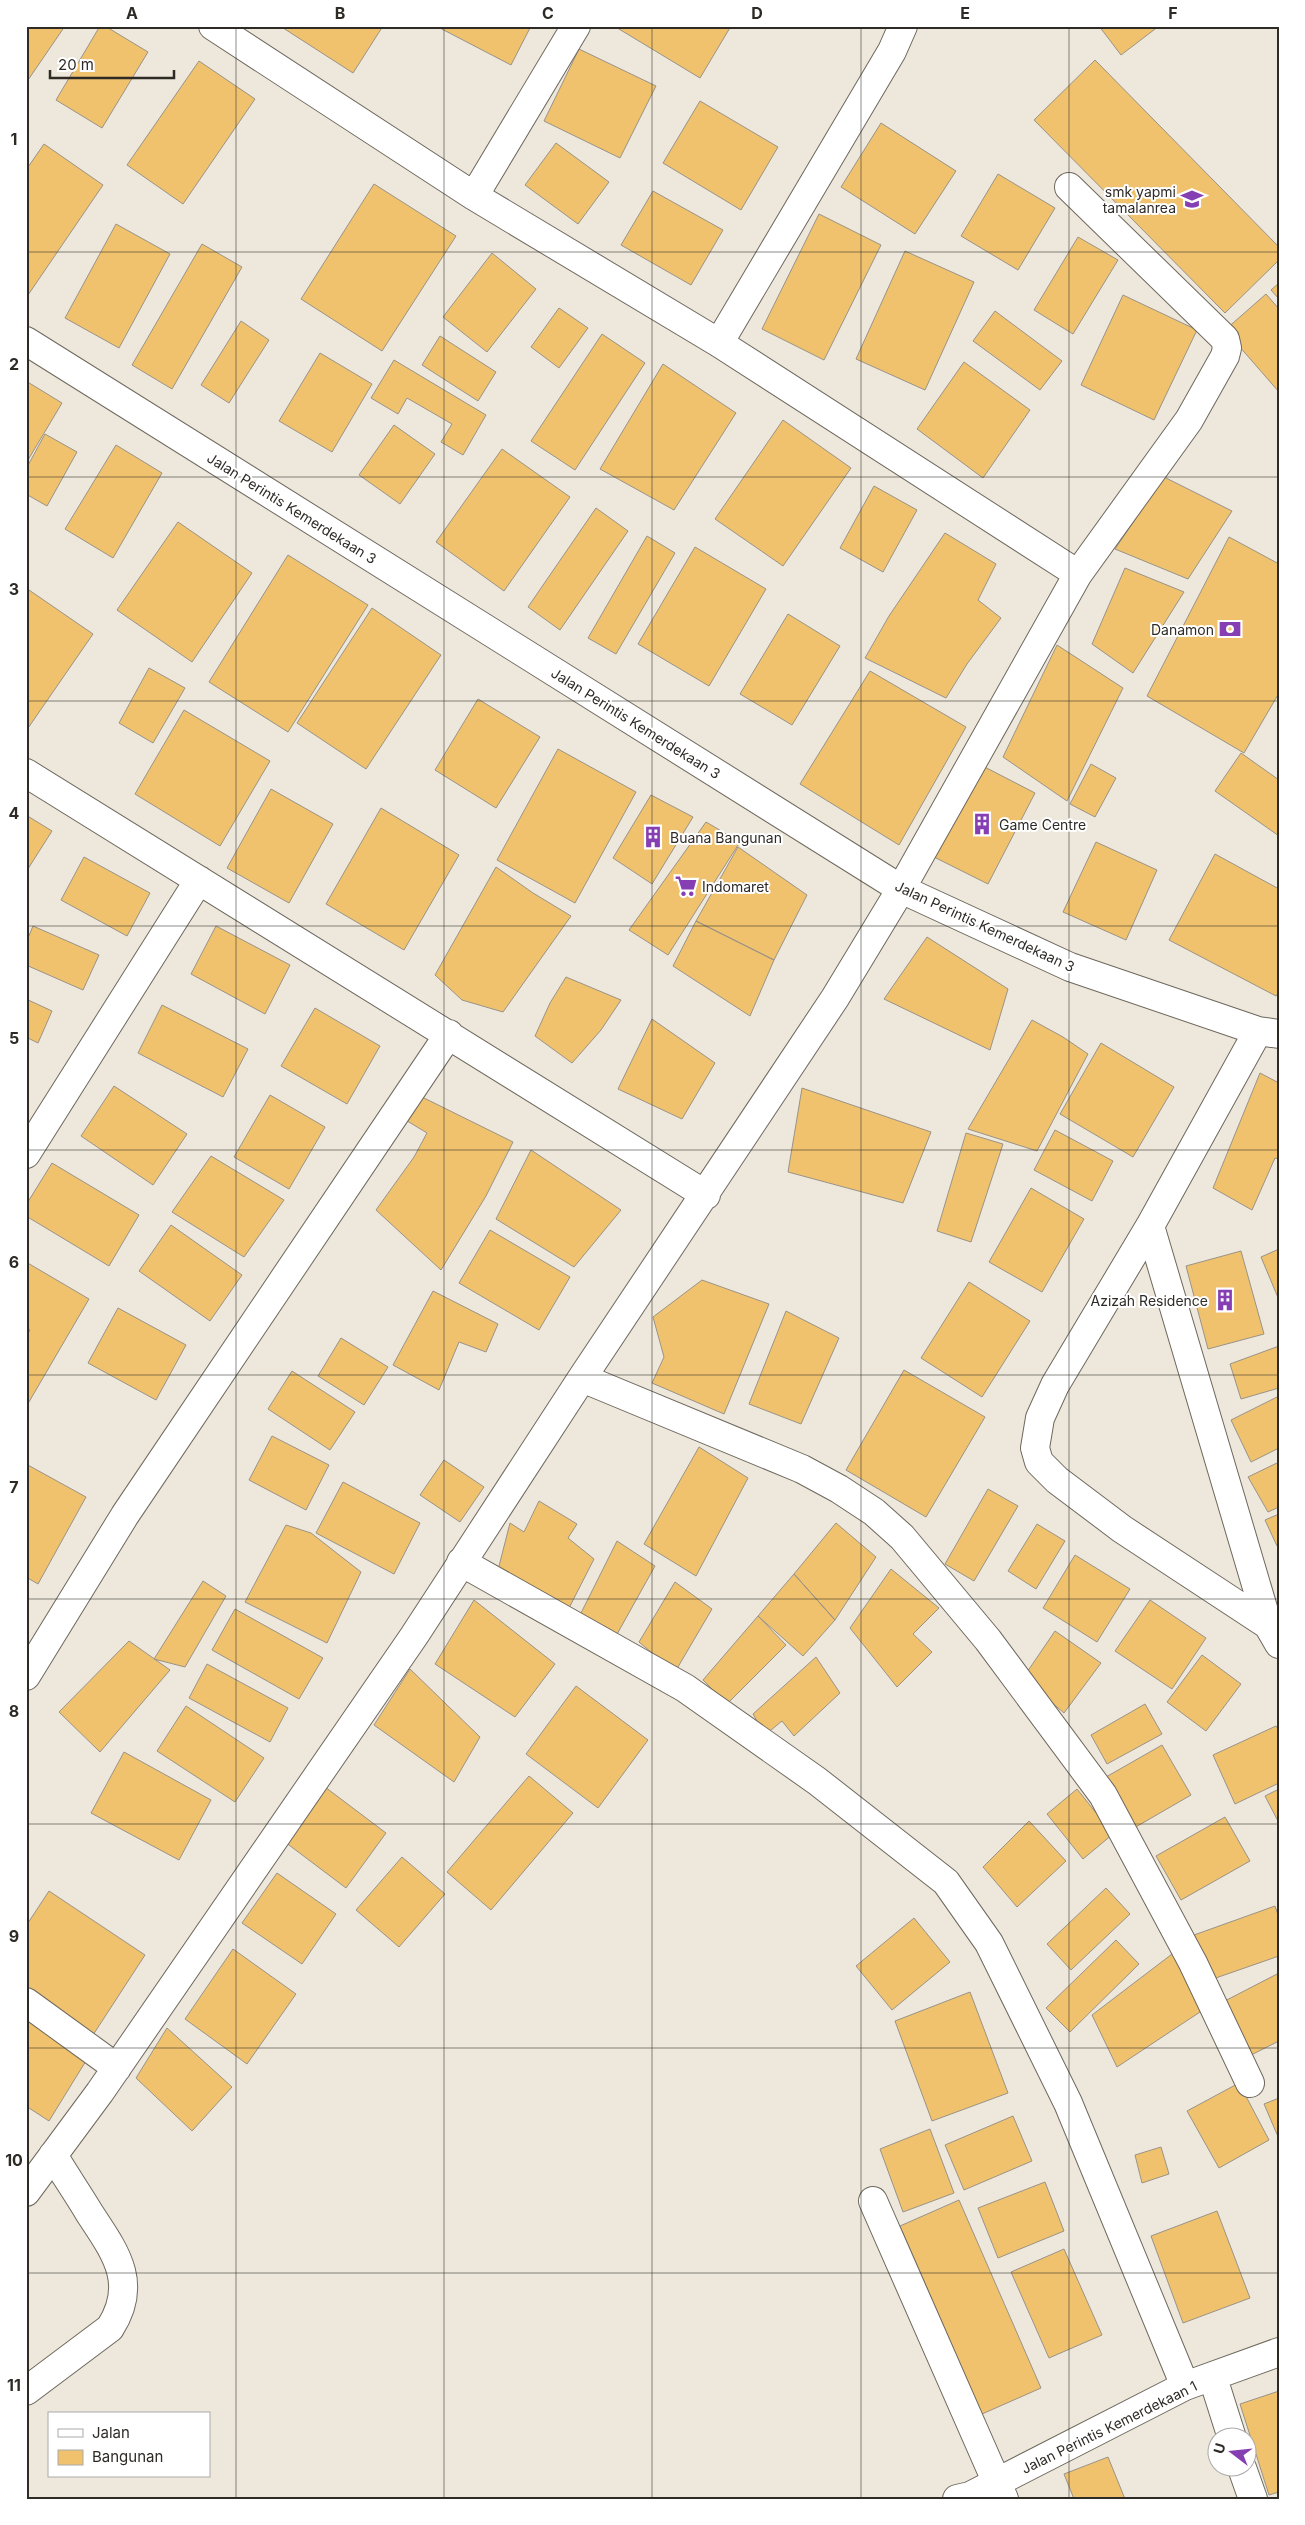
<svg xmlns="http://www.w3.org/2000/svg" width="1305" height="2525" font-family="Inter,sans-serif">
<rect width="100%" height="100%" fill="#eee7db"/>
<!-- building -->
<path fill="#f0c26d" stroke="#999387" d="M26 26H65L26 83Z
M100 26H105L148 52 102 128 56 100Z
M280 26H383L353 73Z
M436 26H531L511 65Z
M614 26H731L700 78Z
M1099 26H1159L1121 55Z
M579 49 656 86 620 158 544 121Z
M1095 60 1279 247V260L1225 313 1034 120Z
M199 61 255 99 183 204 127 165Z
M700 101 778 147 741 210 663 163Z
M881 123 956 171 915 234 841 187Z
M556 143 609 182 578 224 525 185Z
M44 144 103 185 26 298V170Z
M998 174 1055 208 1018 270 961 236Z
M374 184 456 236 382 351 301 299Z
M653 191 723 230 691 285 621 245Z
M819 214 881 245 824 360 762 329Z
M116 224 170 254 119 348 65 318Z
M1078 237 1118 260 1073 334 1034 310Z
M202 244 242 267 172 389 132 365Z
M905 251 974 282 925 390 856 359Z
M492 253 536 289 487 352 443 317Z
M1279 283V299L1271 290Z
M1266 294 1279 309V392L1225 330Z
M1123 295 1197 330 1154 420 1081 385Z
M559 308 588 328 559 368 531 347Z
M995 311 1062 361 1040 390 973 341Z
M241 321 269 340 229 403 201 385Z
M602 334 645 363 575 470 531 441Z
M440 336 496 372 478 401 422 365Z
M320 353 372 384 332 452 279 421Z
M394 360 486 415 463 455 441 442 452 424 407 398 398 414 371 398Z
M964 362 1030 410 983 478 917 429Z
M663 364 736 413 674 510 600 469Z
M26 381 62 403 28 460 26 459Z
M783 420 851 468 783 566 715 519Z
M394 425 435 454 400 504 359 475Z
M45 434 77 452 47 506 26 494V469Z
M116 445 162 473 113 558 65 529Z
M502 449 570 497 504 591 436 542Z
M1164 477 1232 511 1188 579 1115 549Z
M874 486 917 510 883 572 840 548Z
M596 508 628 531 560 630 528 607Z
M178 522 252 573 192 662 117 610Z
M945 533 996 564 978 600 1001 618 967 664 946 698 865 658 889 616Z
M647 536 675 553 616 654 588 638Z
M1229 537 1279 564V693L1244 753 1147 696Z
M695 547 766 589 709 686 638 644Z
M288 555 368 605 288 732 209 682Z
M1125 568 1184 592 1133 673 1092 644Z
M29 590 93 634 26 731V594Z
M372 608 441 655 366 769 297 723Z
M788 614 840 646 792 725 740 694Z
M1057 645 1123 688 1067 801 1003 757Z
M149 668 185 688 153 743 119 723Z
M870 671 966 727 899 845 800 784Z
M478 699 540 737 496 808 435 770Z
M184 710 270 761 220 846 135 794Z
M558 749 636 792 575 903 497 860Z
M1241 753 1279 780V836L1215 791Z
M977 763 1035 793 988 884 928 854Z
M1091 764 1116 778 1095 817 1070 804Z
M271 789 333 824 289 903 227 868Z
M651 795 693 817 652 884 613 858Z
M381 808 459 855 404 950 326 904Z
M26 815 52 831 26 872Z
M706 822 740 842 668 955 629 930Z
M1096 842 1157 870 1126 940 1063 912Z
M738 847 807 895 774 960 696 921Z
M1215 854 1279 889V991L1276 996 1169 940Z
M84 857 150 893 127 936 61 900Z
M496 867 533 893 571 916 503 1012 462 1000 435 975Z
M696 921 774 960 750 1016 673 966Z
M33 926 99 955 83 990 26 965V943Z
M216 926 290 965 265 1014 191 974Z
M927 937 1008 989 990 1050 884 999Z
M566 977 621 1000 601 1030 572 1063 535 1036 550 1003Z
M26 999 52 1011 38 1043 26 1037Z
M162 1005 248 1049 223 1097 138 1053Z
M315 1008 380 1046 347 1104 281 1066Z
M652 1019 715 1063 682 1119 618 1089Z
M1032 1020 1063 1037 1088 1054 1037 1151 968 1129Z
M1101 1043 1174 1087 1133 1157 1060 1114Z
M1260 1073 1279 1083V1159L1275 1158 1252 1210 1213 1188Z
M114 1086 187 1134 153 1185 81 1136Z
M802 1088 931 1132 903 1203 788 1172Z
M270 1095 325 1127 289 1189 234 1157Z
M420 1096 513 1142 486 1196 441 1270 376 1210 414 1157 427 1133 404 1119Z
M1055 1130 1113 1161 1092 1201 1034 1170Z
M966 1133 1003 1144 971 1242 937 1231Z
M531 1150 621 1210 574 1267 496 1219Z
M211 1156 284 1200 244 1257 172 1212Z
M52 1163 139 1215 109 1266 26 1216V1205Z
M1031 1188 1084 1219 1042 1292 989 1262Z
M171 1225 242 1275 210 1321 139 1271Z
M490 1230 570 1277 539 1330 459 1283Z
M1279 1249V1300L1261 1257Z
M1241 1251 1264 1334 1208 1349 1186 1266Z
M26 1262 89 1299 26 1407V1337L30 1330 26 1327Z
M702 1280 769 1304 724 1414 652 1383 664 1357 653 1317Z
M969 1282 1030 1321 982 1397 921 1358Z
M433 1291 498 1324 486 1352 459 1342 439 1390 393 1365Z
M118 1308 186 1345 156 1400 88 1363Z
M786 1311 839 1338 801 1424 749 1404Z
M341 1338 388 1367 364 1405 318 1376Z
M1279 1346V1388L1241 1399 1230 1364Z
M904 1370 985 1417 926 1517 846 1470Z
M292 1371 355 1412 330 1450 268 1409Z
M1279 1396V1448L1251 1462 1231 1420Z
M272 1436 329 1465 306 1510 249 1480Z
M699 1447 748 1478 696 1576 644 1544Z
M444 1460 484 1487 460 1522 420 1495Z
M1279 1462V1507L1268 1512 1248 1477Z
M26 1464 86 1497 38 1584 26 1577Z
M343 1482 420 1523 394 1574 316 1533Z
M988 1489 1018 1506 974 1581 945 1564Z
M539 1501 577 1524 568 1538 594 1559 568 1610 498 1570 510 1523 524 1532Z
M1279 1514V1545L1277 1546 1265 1520Z
M836 1523 876 1557 835 1620 794 1574Z
M1037 1524 1065 1541 1036 1589 1008 1571Z
M286 1525 311 1533 361 1572 327 1643 245 1602Z
M617 1541 655 1566 616 1636 581 1613Z
M1075 1555 1130 1589 1097 1642 1043 1608Z
M891 1569 939 1608 913 1634 932 1652 897 1687 850 1628Z
M794 1574 835 1620 803 1656 758 1616Z
M203 1581 226 1596 185 1667 154 1659Z
M675 1582 712 1609 675 1672 639 1642Z
M474 1600 555 1664 515 1717 435 1664Z
M1150 1600 1206 1638 1172 1689 1115 1651Z
M235 1609 323 1658 299 1699 212 1650Z
M758 1616 786 1645 727 1704 703 1680Z
M1055 1631 1101 1663 1064 1713 1023 1678Z
M129 1641 170 1670 100 1752 59 1712Z
M1202 1655 1241 1684 1206 1731 1167 1702Z
M816 1657 840 1693 794 1736 782 1721 765 1735 753 1714Z
M207 1664 288 1708 270 1742 189 1698Z
M410 1669 480 1737 454 1782 374 1725Z
M576 1686 648 1740 598 1808 526 1754Z
M1145 1704 1162 1734 1107 1764 1091 1735Z
M186 1706 264 1758 235 1802 157 1751Z
M1276 1726 1279 1731V1783L1235 1804 1213 1755Z
M1162 1745 1191 1795 1134 1828 1106 1777Z
M124 1752 211 1800 179 1860 91 1813Z
M529 1776 573 1813 491 1910 447 1872Z
M325 1787 386 1833 346 1888 285 1842Z
M1077 1789 1113 1834 1083 1859 1047 1814Z
M1279 1789V1823L1265 1796Z
M1225 1817 1250 1861 1181 1900 1156 1856Z
M1029 1821 1066 1861 1017 1907 983 1867Z
M402 1857 445 1894 399 1947 356 1910Z
M277 1873 336 1914 302 1964 242 1923Z
M1106 1888 1130 1914 1071 1970 1047 1944Z
M49 1891 145 1955 93 2035 26 1991V1926Z
M1275 1906 1279 1918V1956L1210 1980 1194 1935Z
M914 1918 950 1962 892 2010 856 1966Z
M1116 1940 1139 1964 1070 2032 1046 2008Z
M233 1949 296 1994 247 2064 185 2019Z
M1176 1951 1203 2010 1117 2067 1092 2015Z
M1279 1973V2041L1245 2058 1219 2004Z
M970 1992 1008 2093 932 2121 895 2021Z
M26 2018 89 2056 49 2121 26 2106Z
M167 2028 232 2087 192 2131 136 2078Z
M1239 2083 1269 2140 1219 2168 1187 2111Z
M1279 2098V2139L1264 2104Z
M1013 2116 1032 2161 964 2190 945 2145Z
M930 2129 954 2193 903 2212 880 2149Z
M1161 2147 1169 2174 1142 2183 1135 2155Z
M1045 2182 1064 2231 998 2258 978 2208Z
M959 2200 1041 2388 982 2414 900 2226Z
M1217 2211 1250 2298 1183 2323 1151 2236Z
M1064 2249 1102 2335 1049 2358 1011 2272Z
M1279 2391V2492L1269 2495 1240 2404Z
M1108 2457 1125 2499H1074L1064 2474Z"/>
<g fill="none" stroke-linecap="round" stroke-linejoin="round">
<!-- street casing -->
<g stroke="#6e685d" stroke-width="30">
<path id="street" d="M213 26 474 196 719 343 1078 574
M474 196 576 26
M26 341 901 889 1070 967 1258 1031 1279 1034
M719 343 892 51 903 26
M26 773 706 1195
M1258 1031 1150 1226 1055 1385 1040 1418 1035 1448 1039 1462 1057 1480 1122 1529 1268 1625 1279 1644
M26 1154 199 880
M1150 1226 1268 1625
M582 1378 802 1469 839 1489 874 1512 902 1537 988 1640 1103 1795 1193 1963 1250 2083
M461 1562 685 1688 817 1781 946 1882 989 1943 1068 2103 1185 2386
M26 1676 125 1515 449 1034
M26 2002 117 2068
M26 2192 100 2092 414 1636 582 1378 835 998 901 889 1078 574 1189 420 1225 356 1227 348 1225 339 1069 187
M873 2201 1004 2499
M1213 2378 1232 2438
M26 2391 110 2328C139 2283 115 2252 90 2214 78 2194 65 2175 53 2155
M1242 2468 1253 2499
M957 2499 970 2496 1185 2386 1279 2352"/>
</g>
<!-- street -->
<use href="#street" stroke="#fff" stroke-width="28"/>
</g>
<!-- grid -->
<path fill="none" stroke="#2e2b27" stroke-width="1" stroke-opacity="0.55" d="M236 26V2499M444 26V2499M652 26V2499M861 26V2499M1069 26V2499M26 252H1279M26 477H1279M26 701H1279M26 926H1279M26 1150H1279M26 1375H1279M26 1599H1279M26 1824H1279M26 2048H1279M26 2273H1279"/>
<!-- icons -->
<defs>
<g id="school-bare" transform="scale(1.725)"><path d="M0-5L7-2L0 1L-7-2ZM-4 1L0 2.5L4 1V4Q0 6-4 4Z" fill="#853fb2" stroke="#fff" stroke-width="2.5" paint-order="stroke"/></g>
<g id="bank-bare" transform="scale(1.725)"><path d="M-6-4H6V4H-6ZM0-2.3a2.3 2.3 0 1 0 0 4.6a2.3 2.3 0 1 0 0-4.6Z" fill="#853fb2" stroke="#fff" stroke-width="2.5" paint-order="stroke"/></g>
<g id="building-bare" transform="scale(1.725)"><path d="M-4-6H4V6H1V3H-1V6H-4ZM-2.5-4.3h1.7v1.8h-1.7ZM.8-4.3h1.7v1.8H.8ZM-2.5-1h1.7V.8h-1.7ZM.8-1h1.7V.8H.8Z" fill="#853fb2" stroke="#fff" stroke-width="2.5" paint-order="stroke"/></g>
<g id="supermarket-bare" transform="scale(1.725)"><path d="M-6-5.5h2.5l.6 2H6L4.5 2H-2.5L-4.4-4H-6ZM-1.5 3.2a1.3 1.3 0 1 0 .1 0ZM3 3.2a1.3 1.3 0 1 0 .1 0Z" fill="#853fb2" stroke="#fff" stroke-width="2.5" paint-order="stroke"/></g>
</defs>
<g fill-rule="evenodd">
<use href="#school-bare" x="1192" y="199"/>
<use href="#bank-bare" x="1230" y="629"/>
<use href="#building-bare" x="982" y="824"/>
<use href="#building-bare" x="653" y="837"/>
<use href="#supermarket-bare" x="686" y="886"/>
<use href="#building-bare" x="1225" y="1300"/>
</g>
<g text-anchor="middle" dominant-baseline="central" stroke-width="4" stroke-linejoin="round" paint-order="stroke">
<!-- poi labels -->
<g font-size="14" fill="#2e2b27" stroke="#fff" text-anchor="end">
<text x="1176" y="191">smk yapmi<tspan x="1176" dy="16">tamalanrea</tspan></text>
<text x="1214" y="629">Danamon</text>
<text x="999" y="824" text-anchor="start">Game Centre</text>
<text x="670" y="837" text-anchor="start">Buana Bangunan</text>
<text x="702" y="886" text-anchor="start">Indomaret</text>
<text x="1208" y="1300">Azizah Residence</text>
</g>
<!-- street labels -->
<g font-size="14" fill="#2e2b27" stroke="#fff">
<text transform="translate(292 508) rotate(32)">Jalan Perintis Kemerdekaan 3</text>
<text transform="translate(636 723) rotate(32)">Jalan Perintis Kemerdekaan 3</text>
<text transform="translate(985 926) rotate(25)">Jalan Perintis Kemerdekaan 3</text>
<text transform="translate(1109 2427) rotate(-26)">Jalan Perintis Kemerdekaan 1</text>
</g>
</g>
<!-- border -->
<rect width="1305" height="2525" fill="none" stroke="#ffffff" stroke-width="55"/>
<!-- legend -->
<rect x="48" y="2412" width="162" height="65" fill="#ffffff" stroke="#abaaa9"/>
<rect x="58" y="2429" width="25" height="8" fill="#ffffff" stroke="#abaaa9"/>
<text x="92" y="2438" font-size="15" fill="#2e2b27">Jalan</text>
<rect x="58" y="2450" width="25" height="15" fill="#f0c26d" stroke="#abaaa9"/>
<text x="92" y="2462" font-size="15" fill="#2e2b27">Bangunan</text>
<!-- north arrow -->
<g transform="translate(1232 2452) rotate(286)"><circle r="24" fill="#ffffff" stroke="#abaaa9"/>
<path d="M0-4L9 19L0 12L-9 19Z" fill="#853fb2"/>
<text y="-8" font-size="14" font-weight="bold" text-anchor="middle" fill="#2e2b27">U</text>
</g>
<!-- scale -->
<path d="M50 70v8h124v-8" fill="none" stroke="#2e2b27" stroke-width="2.5"/>
<text x="58" y="70" font-size="15" fill="#2e2b27" stroke="#ffffff" stroke-width="4" paint-order="stroke">20 m</text>
<rect x="28" y="28" width="1250" height="2470" fill="none" stroke="#2e2b27" stroke-width="2"/>
<g font-size="16" text-anchor="middle" font-weight="bold" fill="#2e2b27">
<text x="132" y="19">A</text>
<text x="340" y="19">B</text>
<text x="548" y="19">C</text>
<text x="757" y="19">D</text>
<text x="965" y="19">E</text>
<text x="1173" y="19">F</text>
<text x="14" y="145">1</text>
<text x="14" y="370">2</text>
<text x="14" y="595">3</text>
<text x="14" y="819">4</text>
<text x="14" y="1044">5</text>
<text x="14" y="1268">6</text>
<text x="14" y="1493">7</text>
<text x="14" y="1717">8</text>
<text x="14" y="1942">9</text>
<text x="14" y="2166">10</text>
<text x="14" y="2391">11</text>
</g>
</svg>
